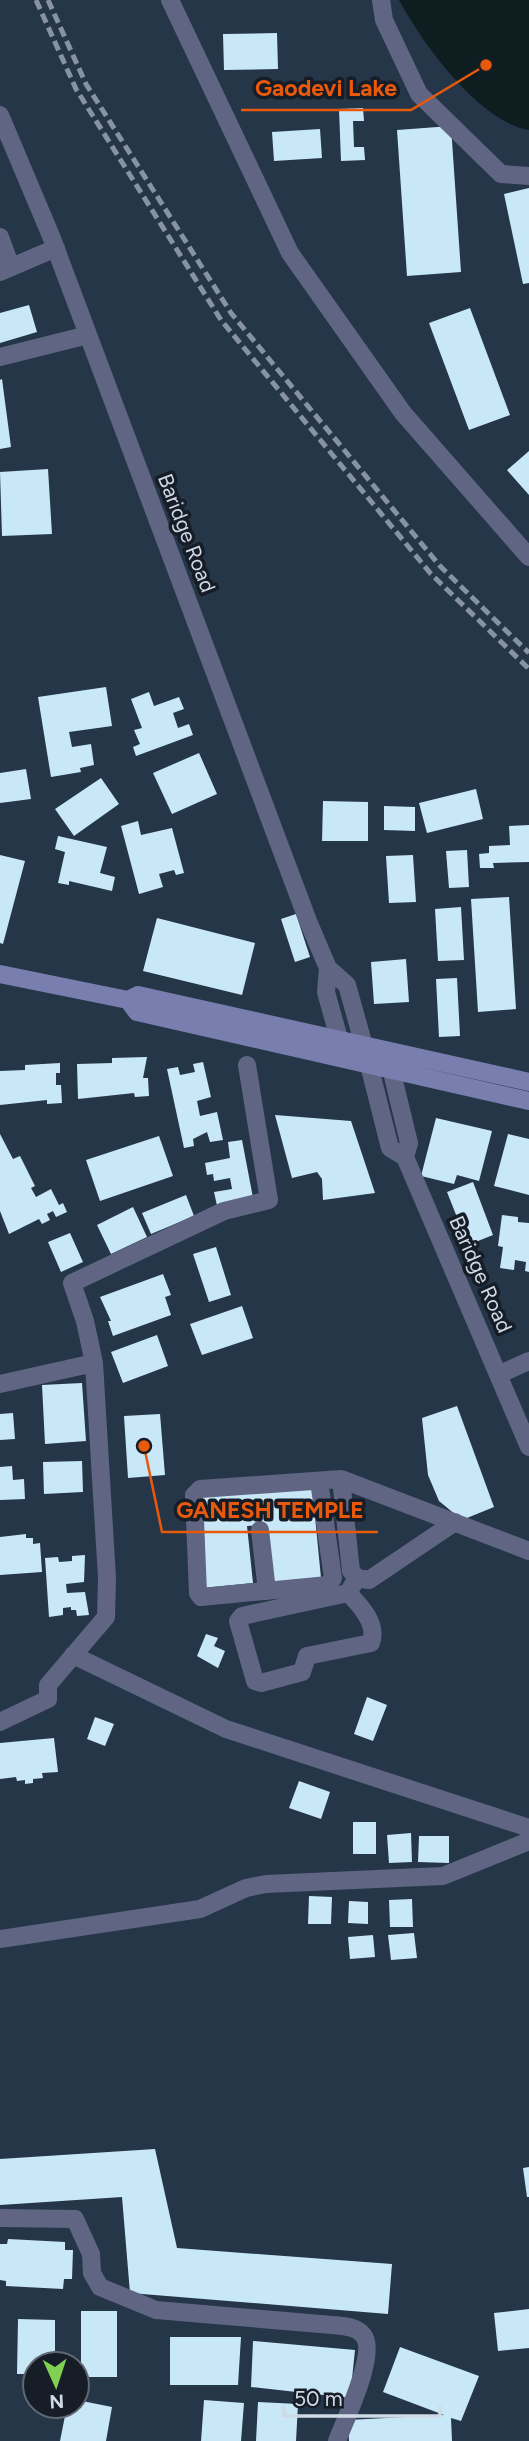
<svg xmlns="http://www.w3.org/2000/svg" width="529" height="2441" font-family="Figtree,sans-serif">
<rect width="100%" height="100%" fill="#263649"/>
<!-- water -->
<path fill="#0e1d1f" d="M399 0H529V130C479 122 422 43 399 0Z"/>
<!-- building -->
<path fill="#c8e8f8" d="M277 33 278 69 224 70 223 34Z
M363 108 364 121H353L354 147H364L365 160 341 161 339 109Z
M451 126 461 272 407 276 397 130Z
M320 129 322 158 274 161 272 132Z
M529 188V283L523 284 504 194Z
M29 305 37 332 0 343V313Z
M470 308 510 415 469 430 429 323Z
M2 379 11 447 0 449V380Z
M529 451V495L507 470Z
M48 469 52 534 2 536 0 472Z
M106 687 112 726 69 732 72 747 91 744 94 765 80 768 81 772 51 777 38 697Z
M149 692 154 706 179 697 184 709 173 713 178 728 189 724 193 735 136 756 133 747 140 744 134 730 142 728 131 699Z
M199 753 217 794 172 814 153 773Z
M26 769 31 799 0 803V773Z
M101 778 119 804 74 836 55 809Z
M476 789 483 819 427 833 419 803Z
M323 801 368 802V841H322Z
M384 806 415 807V831L384 830Z
M138 821 141 835 172 828 184 873 176 875 174 870 159 874 163 887 139 894 121 826Z
M529 825V862L493 863 494 868H480L479 854 489 853V846L510 845 509 826Z
M58 836 107 847 100 873 115 877 112 891 69 881V885L58 883 65 852 55 849Z
M467 850 469 887 449 888 446 851Z
M0 855 25 861 3 944 0 943Z
M413 855 416 902 389 903 386 856Z
M509 897 516 1009 478 1012 471 899Z
M461 907 464 960 438 961 435 909Z
M296 914 310 957 295 962 281 919Z
M157 918 255 943 242 995 143 971Z
M406 959 409 1002 374 1004 371 962Z
M457 978 460 1036 439 1037 436 979Z
M147 1057 143 1078H148L149 1096 135 1097 134 1093 78 1099 77 1064 112 1063V1058Z
M203 1062 211 1097 197 1101 200 1116 217 1112 223 1140 210 1142 207 1132 193 1139 194 1146 184 1148 167 1069 178 1067 180 1075 195 1072 193 1064Z
M60 1063V1073H56V1085H61L62 1103 47 1104V1100L0 1105V1071L25 1070V1065Z
M275 1115 351 1121 375 1193 323 1200 322 1179 317 1172 292 1178Z
M436 1118 492 1131 479 1181 457 1175 454 1184 421 1176Z
M0 1134 13 1159 20 1156 35 1186 31 1188 36 1197 51 1189 59 1205 63 1203 67 1212 56 1217 53 1211 47 1214 50 1220 42 1224 39 1219 9 1234 0 1211Z
M508 1134 529 1139V1195L494 1186Z
M159 1136 173 1176 100 1201 86 1160Z
M242 1140 254 1203 218 1210 214 1192 232 1189 230 1178 214 1181 213 1174 207 1175 205 1163 230 1158 228 1142Z
M473 1182 493 1235 468 1245 447 1192Z
M186 1195 194 1216 151 1234 142 1213Z
M133 1207 147 1237 111 1254 97 1225Z
M502 1215 518 1217V1222L529 1223V1272L525 1271 526 1262 515 1260 514 1270 500 1268 503 1247 498 1246Z
M70 1233 83 1262 61 1272 48 1242Z
M216 1247 231 1295 209 1302 193 1254Z
M163 1274 171 1295 165 1297 171 1315 113 1336 108 1321H111L100 1297Z
M242 1306 253 1338 202 1355 190 1324Z
M157 1335 168 1366 123 1383 111 1352Z
M82 1383 86 1441 45 1444 42 1385Z
M457 1406 494 1507 462 1520 439 1501 428 1475 422 1418Z
M13 1413 15 1439 0 1440V1414Z
M160 1414 165 1475 128 1478 124 1416Z
M82 1461 83 1492 44 1494 43 1462Z
M12 1466 13 1480 24 1479 25 1499 0 1500V1467Z
M312 1486 321 1578 272 1585 267 1525 247 1526 253 1583 203 1588 199 1494Z
M26 1534V1538H33V1544L40 1543 42 1572 0 1575V1537Z
M85 1555 84 1582 66 1584 67 1593 85 1592 89 1615 77 1616 76 1610H71V1607L63 1608V1615L49 1617 45 1558 58 1557 59 1562 72 1561V1556Z
M206 1634 218 1638 214 1646 225 1651 218 1668 197 1656Z
M367 1697 387 1705 373 1741 354 1734Z
M95 1717 114 1724 105 1746 87 1739Z
M54 1738 58 1772 42 1773 43 1778 33 1779V1783L25 1784V1780L17 1781 16 1777 0 1779V1743Z
M299 1781 330 1792 321 1819 289 1808Z
M353 1822H376V1854H353Z
M411 1833 412 1862 389 1863 387 1835Z
M419 1836H449V1863L418 1862Z
M309 1896 332 1897 331 1924H308Z
M412 1899 413 1927H390L389 1900Z
M349 1901 368 1902V1924L348 1923Z
M414 1933 417 1958 391 1960 388 1935Z
M373 1935 375 1957 350 1959 348 1937Z
M155 2149 177 2248 392 2264 388 2314 130 2293 122 2197 0 2205V2159Z
M529 2167V2197H527L523 2168Z
M8 2239 65 2242V2250H73L72 2279H64L63 2289 6 2286V2281L0 2280V2244H7Z
M529 2309V2348L498 2351 494 2313Z
M81 2311H117V2377H81Z
M18 2319 55 2320V2364H35V2374H17Z
M170 2337H241L238 2385H170Z
M253 2341 355 2350 350 2398 251 2387Z
M400 2347 479 2376 461 2421 451 2418 452 2441H349L348 2420 444 2415 383 2392Z
M77 2400 112 2407 106 2441H60L67 2406H77Z
M204 2400 244 2403 241 2441H201Z
M258 2402 298 2404 296 2441H256Z"/>
<g fill="none" stroke-linecap="round" stroke-linejoin="round">
<!-- minor -->
<path stroke="#606583" stroke-width="18" d="M170 0 290 253 403 413 529 557
M381 0 384 20 419 94 501 174 529 176
M0 115 51 236 308 921 328 968 347 985 364 1046
M0 237 11 267
M0 272 56 248
M0 357 88 335
M328 968 326 992 343 1053
M500 1374 529 1361
M0 1384 94 1363
M319 1481 333 1578 328 1585 201 1597 198 1593 194 1495 200 1489 341 1479
M455 1522 369 1580 357 1578 351 1571 341 1479 529 1551
M260 1530 267 1591
M348 1593C360 1605 378 1624 371 1643L307 1656 302 1672 261 1683 255 1681 238 1621 242 1616 348 1593 357 1578
M73 1655 226 1729 529 1828
M0 1722 48 1699V1685L106 1617 107 1578 94 1363 85 1321 72 1283 224 1211 269 1200 247 1065
M0 1939 200 1909 246 1888 266 1884 443 1876 529 1841
M0 2218 75 2219 91 2254 92 2273 100 2287 156 2310 332 2325C342 2326 356 2326 363 2335 378 2352 345 2420 337 2441"/>
<!-- tertiary -->
<path stroke="#606583" stroke-width="18" d="M366 1053 390 1148 405 1157
M388 1056 409 1143 405 1157
M405 1157 529 1447"/>
<!-- secondary -->
<path stroke="#787fae" stroke-width="18" d="M0 974 128 1000 138 995 529 1082
M128 1000 137 1012 529 1101"/>
<!-- rail -->
<path stroke="#8793a2" stroke-width="5" stroke-dasharray="10 5" stroke-linecap="butt" d="M36 0 76 89 221 320 431 574 529 669
M48 0 86 84 231 313 440 566 529 653"/>
</g>
<g text-anchor="middle" dominant-baseline="central" stroke-width="7" stroke-linejoin="round" paint-order="stroke">
<!-- street labels -->
<g font-size="21" fill="#d0dae6" stroke="#161d26">
<text transform="translate(187 533) rotate(69)">Baridge Road</text>
<text transform="translate(481 1274) rotate(66)">Baridge Road</text>
</g>
</g>
<!-- callouts -->
<path fill="none" stroke="#e8590c" stroke-width="2.5" d="M486 65L411 110H241M144 1446L162 1532H378"/>
<g fill="#e8590c" stroke="#161d26" stroke-width="2.5">
<circle cx="486" cy="65" r="7"/>
<circle cx="144" cy="1446" r="7"/>
</g>
<g font-size="23" text-anchor="middle" font-weight="bold" fill="#e8590c" stroke="#161d26" stroke-width="7" stroke-linejoin="round" paint-order="stroke">
<text x="326" y="96">Gaodevi Lake</text>
<text x="270" y="1518">GANESH TEMPLE</text>
</g>
<!-- north arrow -->
<g transform="translate(56 2385) rotate(177)"><circle r="33" fill="#161d26" stroke="#606973" stroke-width="2"/>
<path d="M0-5L12 26L0 18L-12 26Z" fill="#80d051"/>
<text y="-10" font-size="19" font-weight="bold" text-anchor="middle" fill="#d0dae6">N</text>
</g>
<!-- scale -->
<path d="M284 2406v10h156v-10" fill="none" stroke="#d0dae6" stroke-width="3.5"/>
<text x="294" y="2406" font-size="21" fill="#d0dae6" stroke="#161d26" stroke-width="5" paint-order="stroke">50 m</text>
</svg>
